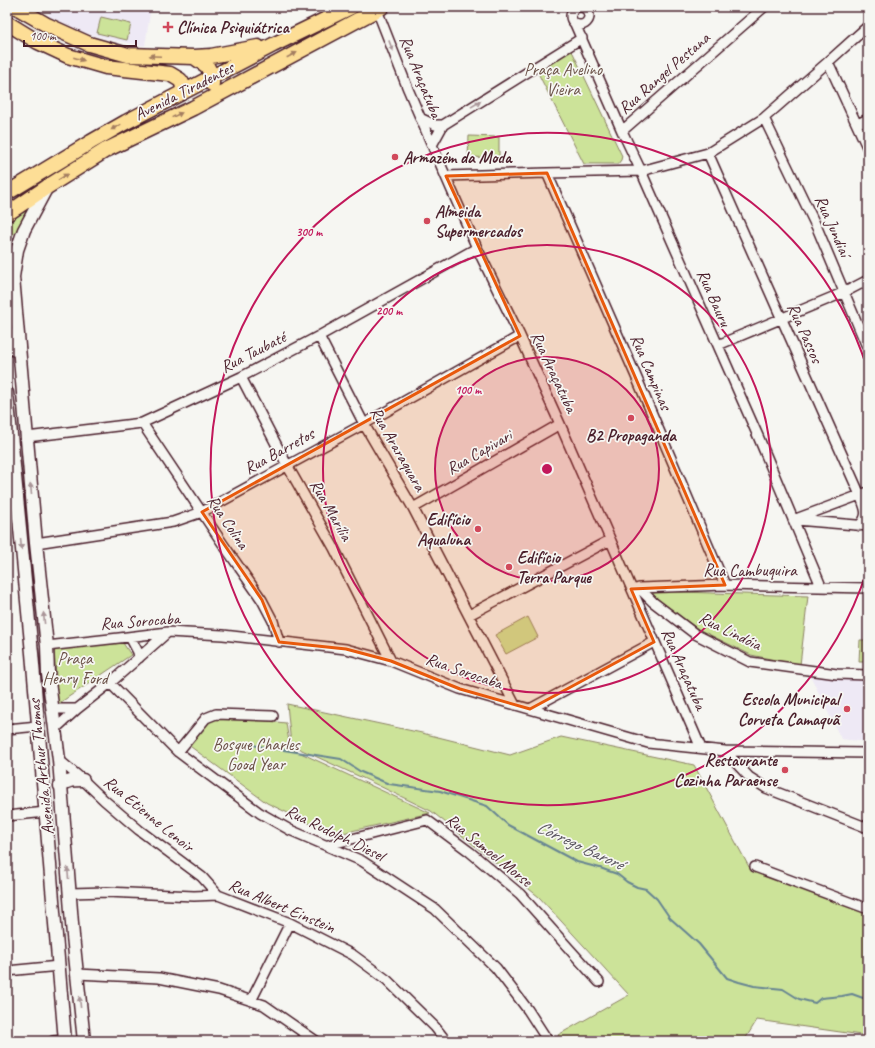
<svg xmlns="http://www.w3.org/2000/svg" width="875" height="1048" font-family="Caveat,sans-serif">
<rect width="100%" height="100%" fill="#f6f6f2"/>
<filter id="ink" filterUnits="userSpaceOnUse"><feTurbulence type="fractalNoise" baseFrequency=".025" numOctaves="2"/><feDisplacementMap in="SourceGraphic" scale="8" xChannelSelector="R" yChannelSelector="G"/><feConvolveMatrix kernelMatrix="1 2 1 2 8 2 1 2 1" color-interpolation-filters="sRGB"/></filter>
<g filter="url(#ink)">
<!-- built -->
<path fill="#eee9f5" d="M51 7H151L145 46 112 40 88 34 48 16Z
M811 677 868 679V742L841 739Z"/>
<!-- green -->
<path fill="#cce399" stroke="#8b8162" d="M101 17 131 24 127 40 97 33Z
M567 51H571L573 53 622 156 621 160 618 164H584L537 71Z
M469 136 499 137V158L468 157Z
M24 210 26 212C21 222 17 234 7 239V222Z
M647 591 808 596 800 665 751 655 698 629Z
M528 617 538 637 506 654 495 635Z
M860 640H868V662H859Z
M123 643 131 655 58 704 54 649Z
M287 704 422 733 510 755 561 737 694 765 749 867 868 914V1036L757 1020 744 1041H561L558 1035 629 995 539 897 431 811 367 780 291 745Z
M219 716 286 723 290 748 430 813 334 835 267 803 187 744 206 720Z"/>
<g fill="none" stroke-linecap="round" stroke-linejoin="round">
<!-- stream -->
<path stroke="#668492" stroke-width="2" d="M252 745 341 759 361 772 389 784 440 791 487 806 508 825 577 862 600 868 617 874 627 882 637 887 646 889 657 899 670 918 699 944 727 978 739 982 754 986 783 989 799 999 815 1003 821 998 842 996 852 994 863 998H868"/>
<!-- street casing -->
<g stroke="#4a1f2b" stroke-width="12">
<path id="street" d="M571 16a9 9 0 1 1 18 0a9 9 0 1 1-18 0Z
M377 10 408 89 432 145 477 248 520 336 560 424 701 748
M575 24 622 131 641 171 758 436 821 586
M828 62 868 149
M420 118 435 125H443
M764 118 818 230 868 349
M857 124 868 119
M622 131 764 7
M432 145 443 125 582 38
M708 153 860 495C865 508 870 515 859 526
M547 173 635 374 725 585
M446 176 547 173 641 171 708 153 764 118 828 62 868 26
M319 336 364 424 413 508 515 705
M718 345 845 292 868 280
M241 377 287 465 334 548 391 661
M142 423 223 544 262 600 273 621 279 642
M27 437 142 423 241 377 319 336 477 248
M413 508 560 424
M793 520 868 492
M796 520 868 526
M36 543 173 522 202 512 364 424 520 336
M639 588 653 602 695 634 750 662 837 674 868 675
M635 589 639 588 725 585 868 588
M469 615 610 540
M130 637 138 652 139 658
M47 646 119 638 168 632 223 635 346 649 391 661 460 689 648 743 725 751 868 753
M110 683 178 752 260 813 290 830 362 861 435 909 496 968 528 1010 548 1041
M53 709H77
M530 709 654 642
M7 729 38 726
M55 729 77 709 110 683 168 632
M725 751 749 777 766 788 868 828
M178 752 206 718 216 714 273 716
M59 760 83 780 104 800 139 830 202 877 218 895
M7 816 46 812
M328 845 427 820 470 852 520 894 599 982
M755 867 868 909
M70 893 107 892 194 896 218 895 290 923 353 955 387 980 435 1027 446 1041
M7 971 59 966
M77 974 159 978 219 990 264 1005 316 1041
M251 1001 290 923
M53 1041 65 1040"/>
</g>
<!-- secondary casing -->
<g stroke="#4a1f2b" stroke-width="15">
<path id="secondary" d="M47 187 24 230 17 250 13 277 36 543 47 646 48 674 59 760 73 936 84 1041
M7 333 11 336 15 350
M7 393 32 653 65 1041
M60 786C69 780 73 780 83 780"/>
</g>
<!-- primary casing -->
<g stroke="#4a1f2b" stroke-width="17">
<path id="primary" d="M16 7 47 25 89 44 128 55 194 57 207 66 212 76V84
M7 23 38 42 68 56 106 67 170 74 180 80 182 83 183 88 181 93
M194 57 211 56 258 47
M7 193 91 142 126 122 273 45 351 7
M7 214 47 187 106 150 193 108 382 7"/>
</g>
<!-- street -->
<use href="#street" stroke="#f6f6f2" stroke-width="9"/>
<!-- secondary -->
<use href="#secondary" stroke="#f6f6f2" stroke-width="12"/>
<!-- primary -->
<use href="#primary" stroke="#fdde96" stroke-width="14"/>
</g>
<!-- one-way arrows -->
<defs><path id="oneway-solid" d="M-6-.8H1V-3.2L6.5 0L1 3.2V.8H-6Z"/></defs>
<g fill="#a99598">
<use href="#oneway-solid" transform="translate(391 46) rotate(69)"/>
<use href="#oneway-solid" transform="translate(476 104) rotate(-32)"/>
<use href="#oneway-solid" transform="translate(31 489) rotate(-95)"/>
<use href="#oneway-solid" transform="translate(21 544) rotate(85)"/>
<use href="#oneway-solid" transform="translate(44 618) rotate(-96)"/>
<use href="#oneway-solid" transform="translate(68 873) rotate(-95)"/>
<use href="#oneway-solid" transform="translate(80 1002) rotate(-96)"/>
</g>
<g fill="#a47e60">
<use href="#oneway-solid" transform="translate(292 55) rotate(-27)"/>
<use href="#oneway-solid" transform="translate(155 56) rotate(-178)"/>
<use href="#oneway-solid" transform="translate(79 59) rotate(17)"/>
<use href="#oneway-solid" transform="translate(177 115) rotate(-26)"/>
<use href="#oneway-solid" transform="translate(116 127) rotate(150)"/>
<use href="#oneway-solid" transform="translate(63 177) rotate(-33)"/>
</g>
</g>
<!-- marked area -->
<path fill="#e8590c" fill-opacity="0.2" stroke="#e8590c" stroke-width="3" stroke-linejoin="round" d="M547 173 725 585 631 589 654 642 530 709 460 689 391 661 346 649 279 642 262 600 202 512 520 336 446 176Z"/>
<!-- distance rings -->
<circle cx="547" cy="469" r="112" fill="#c2185b" fill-opacity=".12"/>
<g fill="none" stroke="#c2185b" stroke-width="2">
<circle cx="547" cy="469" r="112"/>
<circle cx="547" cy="469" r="224"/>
<path d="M867 570A336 336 0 1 1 867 368"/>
</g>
<!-- markers -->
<g fill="#d1495b" stroke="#f6f6f2" stroke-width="1.5">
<path d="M166 21h4v4h4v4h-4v4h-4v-4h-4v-4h4z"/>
<circle cx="395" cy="157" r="4"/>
<circle cx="427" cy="221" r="4"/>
<circle cx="631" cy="418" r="4"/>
<circle cx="478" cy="529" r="4"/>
<circle cx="509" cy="567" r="4"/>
<circle cx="847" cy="709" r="4"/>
<circle cx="785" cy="770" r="4"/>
</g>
<g text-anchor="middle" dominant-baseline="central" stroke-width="3.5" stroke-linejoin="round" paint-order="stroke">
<!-- poi labels -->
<g font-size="17" font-weight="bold" fill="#4a1f2b" stroke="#f6f6f2" text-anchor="start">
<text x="177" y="27">Clínica Psiquiátrica</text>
<text x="403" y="157">Armazém da Moda</text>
<text x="435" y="211">Almeida<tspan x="435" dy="20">Supermercados</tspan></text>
<text x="631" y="435" text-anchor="middle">B2 Propaganda</text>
<text x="470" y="519" text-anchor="end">Edifício<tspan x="470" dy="20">Aqualuna</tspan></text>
<text x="517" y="557">Edifício<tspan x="517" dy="20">Terra Parque</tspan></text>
<text x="839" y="699" text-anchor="end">Escola Municipal<tspan x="839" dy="20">Corveta Camaquã</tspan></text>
<text x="777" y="760" text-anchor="end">Restaurante<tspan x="777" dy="20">Cozinha Paraense</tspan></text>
</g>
<!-- park labels -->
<g font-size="17" fill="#6a5046" stroke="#f6f6f2">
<text x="563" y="69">Praça Avelino<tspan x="563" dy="20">Vieira</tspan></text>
<text x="75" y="658">Praça<tspan x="75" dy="20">Henry Ford</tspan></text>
<text x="256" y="744">Bosque Charles<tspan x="256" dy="20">Good Year</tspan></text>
</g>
<!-- street labels -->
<g font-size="17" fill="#4a1f2b" stroke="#f6f6f2">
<text transform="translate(664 73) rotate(-41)">Rua Rangel Pestana</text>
<text transform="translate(421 77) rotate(68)">Rua Araçatuba</text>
<text transform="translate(184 91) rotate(-27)">Avenida Tiradentes</text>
<text transform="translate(833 226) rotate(66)">Rua Jundiaí</text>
<text transform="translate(714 298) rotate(66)">Rua Bauru</text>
<text transform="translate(805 333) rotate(66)">Rua Passos</text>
<text transform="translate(253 352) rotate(-27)">Rua Taubaté</text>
<text transform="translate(554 372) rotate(65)">Rua Araçatuba</text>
<text transform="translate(651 372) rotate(67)">Rua Campinas</text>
<text transform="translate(398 449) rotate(60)">Rua Araraquara</text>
<text transform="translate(279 451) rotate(-29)">Rua Barretos</text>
<text transform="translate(479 452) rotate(-30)">Rua Capivari</text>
<text transform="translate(331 510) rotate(60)">Rua Marília</text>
<text transform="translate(228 522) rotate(56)">Rua Colina</text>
<text x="750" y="570">Rua Cambuquira</text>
<text transform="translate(140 621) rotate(-4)">Rua Sorocaba</text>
<text transform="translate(730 631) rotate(26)">Rua Lindóia</text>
<text transform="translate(684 669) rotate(66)">Rua Araçatuba</text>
<text transform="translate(464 671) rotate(19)">Rua Sorocaba</text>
<text transform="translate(41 767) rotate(-96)">Avenida Arthur Thomas</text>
<text transform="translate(149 814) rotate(39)">Rua Etienne Lenoir</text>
<text transform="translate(335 833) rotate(26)">Rua Rudolph Diesel</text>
<text transform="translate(489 850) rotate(39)">Rua Samoel Morse</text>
<text transform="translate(282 906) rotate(23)">Rua Albert Einstein</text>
</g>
<!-- water labels -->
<g font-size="18" font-style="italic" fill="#58525e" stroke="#f6f6f2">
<text transform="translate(580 845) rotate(25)">Córrego Baroré</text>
</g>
</g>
<circle cx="547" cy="469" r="6" fill="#c2185b" stroke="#f6f6f2" stroke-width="2"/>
<g font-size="12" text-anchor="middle" font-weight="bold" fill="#c2185b" stroke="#f6f6f2" stroke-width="3.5" stroke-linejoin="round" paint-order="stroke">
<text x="309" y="236">300 m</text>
<text x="389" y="315">200 m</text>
<text x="468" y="394">100 m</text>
</g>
<!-- margin -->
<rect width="875" height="1048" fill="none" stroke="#f6f6f2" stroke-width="24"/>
<rect x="12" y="12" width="851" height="1024" fill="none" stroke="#4a1f2b" stroke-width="1.5" filter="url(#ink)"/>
<!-- scale -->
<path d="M24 40v6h112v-6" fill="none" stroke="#4a1f2b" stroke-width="2"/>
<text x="30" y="40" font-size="12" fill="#4a1f2b" stroke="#f6f6f2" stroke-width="3" paint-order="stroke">100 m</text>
</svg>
